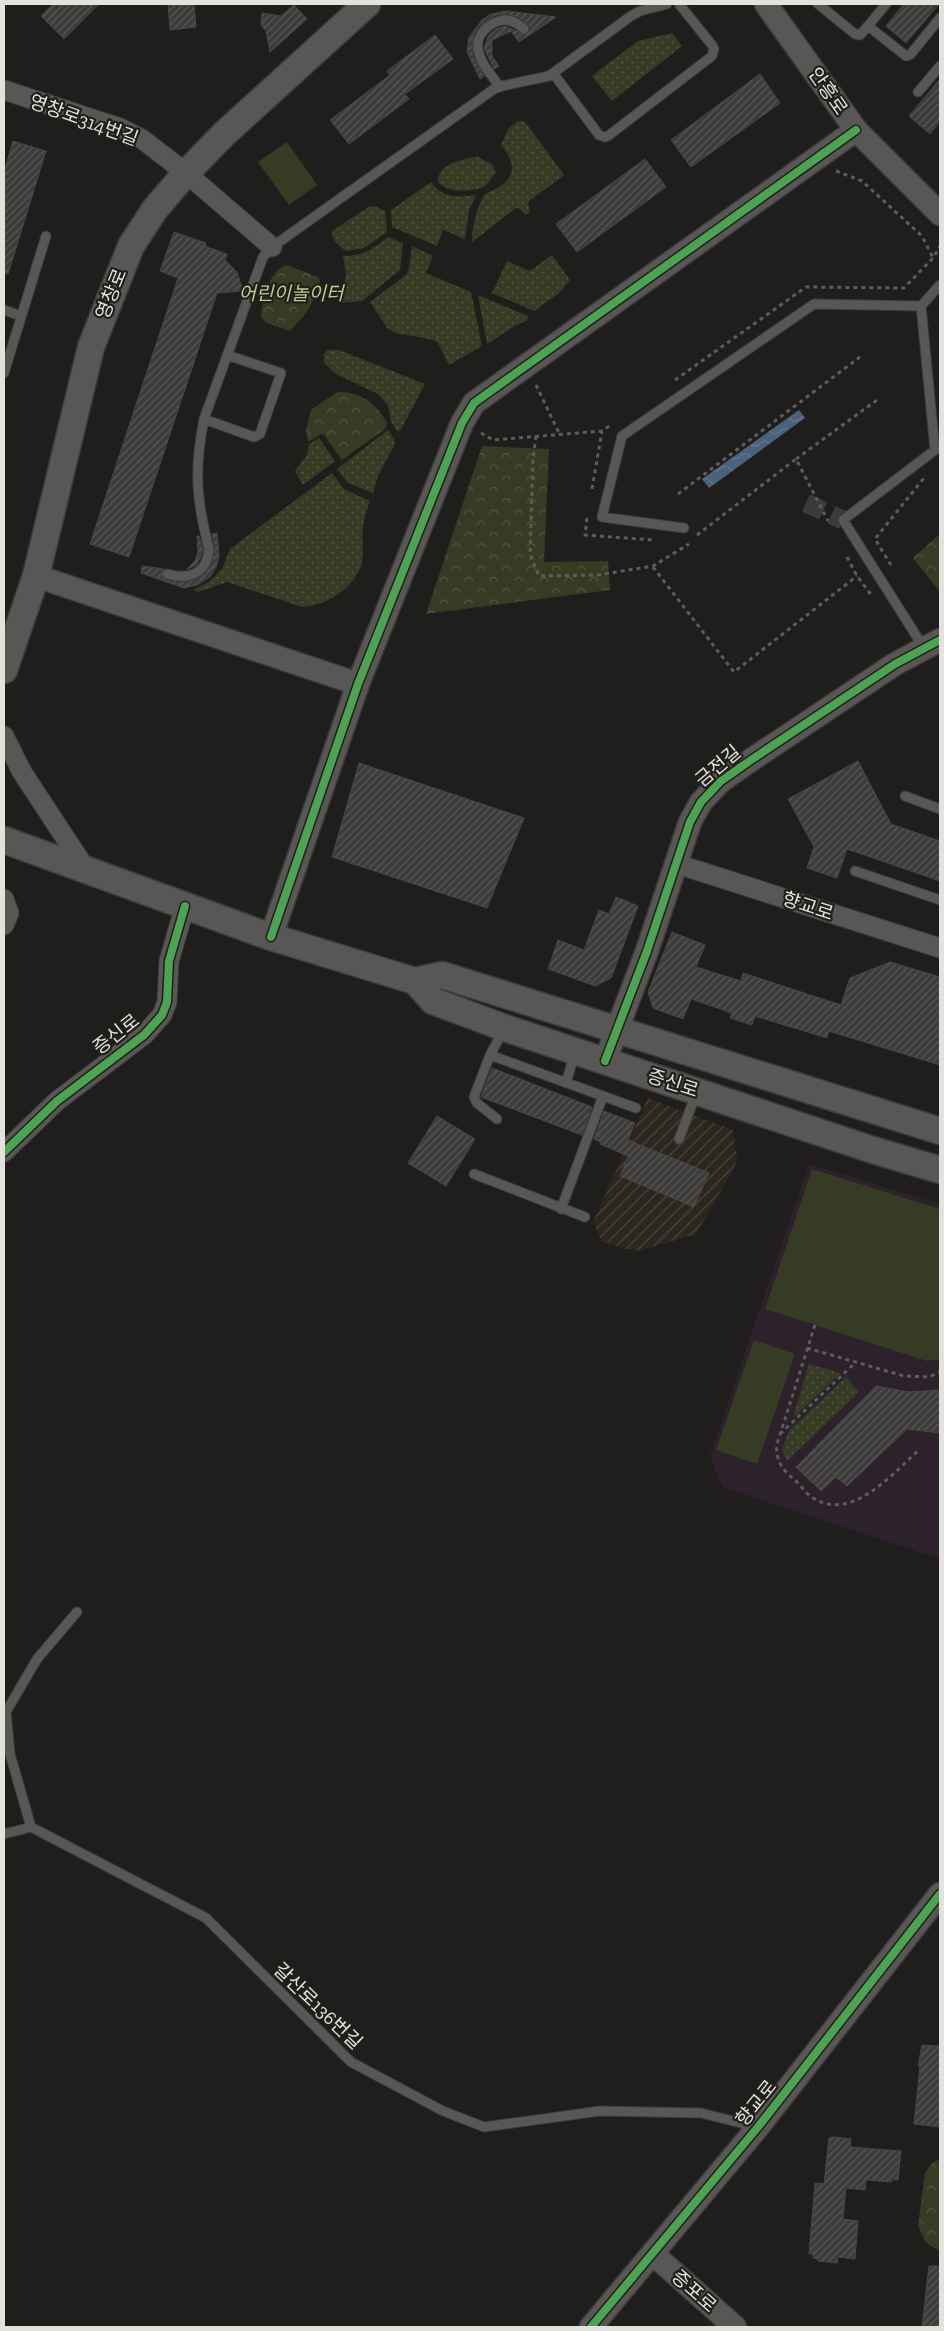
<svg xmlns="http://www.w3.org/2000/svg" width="944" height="2331" font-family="'Zilla Slab','Noto Sans KR',serif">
<defs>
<pattern id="industrial-furrows" width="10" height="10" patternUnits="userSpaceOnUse" patternTransform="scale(1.25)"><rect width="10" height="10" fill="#2b261e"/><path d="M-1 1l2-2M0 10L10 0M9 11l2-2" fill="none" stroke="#4a453e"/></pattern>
<pattern id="grass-dots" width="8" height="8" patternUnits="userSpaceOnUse" patternTransform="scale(1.25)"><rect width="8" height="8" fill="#363b24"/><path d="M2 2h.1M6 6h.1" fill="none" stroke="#535743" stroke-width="1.8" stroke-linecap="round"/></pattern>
<pattern id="forest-crowns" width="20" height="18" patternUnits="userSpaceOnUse" patternTransform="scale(1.25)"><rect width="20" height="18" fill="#363b24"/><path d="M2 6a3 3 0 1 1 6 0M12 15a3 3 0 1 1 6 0" fill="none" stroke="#535743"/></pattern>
<pattern id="water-waves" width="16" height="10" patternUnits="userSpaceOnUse" patternTransform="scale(1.25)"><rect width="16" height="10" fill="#4a627c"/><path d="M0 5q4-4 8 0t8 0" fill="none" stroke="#64788e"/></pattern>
<pattern id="building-hatch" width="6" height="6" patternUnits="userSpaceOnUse" patternTransform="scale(1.25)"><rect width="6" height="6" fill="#3d3c3b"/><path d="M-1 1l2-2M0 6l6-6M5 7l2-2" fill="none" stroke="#595857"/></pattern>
</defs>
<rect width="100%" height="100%" fill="#201e1c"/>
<!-- industrial -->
<path fill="url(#industrial-furrows)" d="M648 1098 733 1130 737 1159 734 1169 696 1234 639 1251 626 1249 601 1241 593 1222Z"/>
<!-- education -->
<path fill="#2d212c" d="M809 1164 940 1204V1559L722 1487 710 1456Z"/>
<!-- grass -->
<path fill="url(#grass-dots)" d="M672 33 682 46 612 101 592 76 638 41Z
M518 121 525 122 564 175 528 202 530 212 526 215 520 209 516 208 472 242C472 228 476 210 483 197 486 192 491 191 496 189 518 176 515 162 501 145L508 129Z
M478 157 492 164 496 172 486 186C472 192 449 194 438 182 437 164 465 158 478 157Z
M431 182C443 199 457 197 476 195L469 210 465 239 443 230 437 246 392 227 391 210Z
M370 206 377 207 385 211 387 232 364 248 346 251C339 247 332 240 332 231Z
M388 237 403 243 400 270 362 301 340 303 346 275 343 256C363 256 373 249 388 237Z
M412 246 433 256 426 273 471 292 482 346 449 365 438 343 434 340 396 333 387 328 370 302 406 275 409 269Z
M552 255 570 280 559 293 534 311 492 293 507 261 530 271Z
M478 295 528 316 526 321 516 325 487 344Z
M327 350H339L425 384 400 431H397L391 421 388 405 378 394 336 374 324 363V354Z
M388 430 394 439 395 444 378 476 373 493 348 483 337 469Z
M319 438 335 461 303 485 295 471 307 455 309 444Z
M332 473 344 489 370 501C367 509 364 518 363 527 361 539 364 551 362 563 355 588 326 606 302 607L227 582 198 592 193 590 209 582 222 569 230 549Z
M809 1364 841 1373 793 1418Z
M846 1377 859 1392 787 1461 782 1449 789 1431Z"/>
<!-- forest -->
<path fill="url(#forest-crowns)" d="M286 265 318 277 320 280C315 302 306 315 290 331L266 323 261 317C262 300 269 271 286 265Z
M337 392C360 391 376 403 387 423L385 429 342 460 324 435 321 434 308 442 306 430 311 410Z
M482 446 549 449 544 562 608 561 610 590 426 614Z
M940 534V592L913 558Z
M940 2159V2251L926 2243 918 2226 925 2173 931 2164Z"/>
<!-- garden -->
<path fill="#363b24" d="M287 142 317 185 289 205 258 162Z
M812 1169 940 1209V1359L927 1361 765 1309Z
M754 1340 795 1354 757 1464 716 1450Z"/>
<!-- water -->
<path fill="url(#water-waves)" d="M799 410 805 418 709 488 702 479Z"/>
<!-- building -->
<path fill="url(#building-hatch)" stroke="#484746" d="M53 4H99L64 39 41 16Z
M168 4H194L196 27 170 30Z
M904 4H939L906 43 886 26Z
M294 5 307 19 270 52 266 31 261 25 262 13 281 16Z
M506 11 556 17 519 42 511 31 492 40V56L499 66 494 69 484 48 488 36 496 29 505 26 526 35 529 32 530 27 518 17 506 14 496 15 484 22 474 34 472 43 473 56 484 76 480 79 467 52 469 37 482 20 491 14Z
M435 35 453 59 405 94 409 99 349 144 330 120 390 75 387 71Z
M760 74 780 103 691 167 671 140Z
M940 79V121L930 134 909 116Z
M13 141 46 151 8 274 4 273V172Z
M645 159 666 187 577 252 556 224Z
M174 232 206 243 205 246 227 254 225 260 237 272 243 291 217 293 129 557 90 544 178 278 160 271Z
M217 533 219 556 216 567 210 577 197 585 184 588 141 573 142 566 164 569 161 575 166 580 183 582 198 579 206 573 213 560 215 548 212 534Z
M197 536H199L203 549 201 556 196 565 187 569 195 561 198 552Z
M858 761 891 824 940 841V881L847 849 837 878 807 868 814 847 788 799Z
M359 763 524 818 487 908 332 857Z
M616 897 638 906 611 978 595 986 548 969 558 940 584 950 599 910 609 914Z
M672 932 705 945 696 967 741 981 743 973 841 1005 850 978 890 962 940 977V1065L829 1031 827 1038 755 1016 752 1025 730 1018 732 1013 691 999 683 1019 653 1008 648 992Z
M492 1068 592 1107 582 1135 481 1097Z
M604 1111 635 1123 628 1140 709 1173 694 1207 620 1176 628 1156 600 1144 601 1142 594 1139Z
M437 1116 475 1139 446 1186 408 1163Z
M876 1386 909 1392 940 1390V1433L907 1429 847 1486 836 1477 821 1491 796 1467Z
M922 2045 940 2046V2127L914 2124 920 2066H918Z
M833 2137 851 2139 850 2147 901 2151 898 2180 892 2179V2182L866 2180 865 2190 846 2188 843 2219 858 2221 855 2259 838 2257 837 2263 818 2261V2259L813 2258V2254H809L815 2183 824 2184 829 2138Z
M929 2266H940V2327H922Z"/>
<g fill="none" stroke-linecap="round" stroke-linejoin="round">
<!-- minor-tunnel -->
<path stroke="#3d3b39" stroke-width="19" stroke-dasharray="19 9" stroke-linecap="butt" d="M806 503 843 520"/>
<!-- service casing -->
<g stroke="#3d3c3a" stroke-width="11">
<path id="service" d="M818 4 855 34 860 35 868 26
M886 4 868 26 906 56 910 55 940 18
M553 73 599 135 605 137 608 136 712 56 714 49 712 45 679 4
M500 87C492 76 480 63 478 49 475 33 495 16 511 21 516 22 520 26 524 29
M918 92 940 66
M4 310 21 316
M4 373 46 236
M204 419 254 437 260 434 281 373 227 355
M684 528 602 517 622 436 814 304 921 306
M167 574C189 580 207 574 209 549 196 498 194 470 204 419L263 257 272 247 494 89 502 86 549 76 631 16 640 11 667 4
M924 648 843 520 935 450 921 306 940 285
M905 796 940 809
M855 871 940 900
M490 1055 504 1029
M566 1083 575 1052
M497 1119 477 1103 474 1097 490 1055 636 1108
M679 1139 696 1094
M474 1174 585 1217
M561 1209 603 1096
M31 1827 10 1754 6 1712 37 1659 77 1612
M4 1834 31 1827 206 1918 351 2062 443 2111 484 2127 600 2111 701 2113 757 2127"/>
</g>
<!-- minor casing -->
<g stroke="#3d3c3a" stroke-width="21">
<path id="minor" d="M4 90 120 128 142 139 186 173 272 247
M4 736 22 772 87 871
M677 864 940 948
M4 899 9 913 4 925
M4 1152 57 1101 144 1035 162 1015 167 1002 169 961 185 906"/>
</g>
<!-- tertiary casing -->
<g stroke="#3d3c3a" stroke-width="25">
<path id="tertiary" d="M766 4 856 130 940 214
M36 576 358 684
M271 937 358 684 462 423 474 403 856 130
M605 1061 647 951 690 822 701 802 721 781 751 760 895 664 940 640
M653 2254 735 2327
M591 2327 758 2127 940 1894"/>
</g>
<!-- secondary casing -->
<g stroke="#3d3c3a" stroke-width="29">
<path id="secondary" d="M4 670 36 576 91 347 131 246 155 209 186 173 224 134 367 4
M4 840 271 937 415 981 442 975 940 1131
M415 981 433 1001 505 1028 873 1150 940 1170"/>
</g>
<!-- path -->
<path stroke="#5e5d5b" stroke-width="3" stroke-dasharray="4 4" stroke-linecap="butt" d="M836 171 862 181 922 236 933 258
M675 380 806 287 904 288 933 258 940 246
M536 385 560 435
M481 433 493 440 602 431 612 424
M536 436 533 459 530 554 539 576 598 575 653 566 689 544
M796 459 877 400
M592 489 602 431
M678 494 860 357
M587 518 585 535 653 540
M697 535 796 459 828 521
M847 557 857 576 872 596
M891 565 875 539 924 478
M653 567 734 672 857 576
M815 1325 777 1444C775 1462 784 1471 797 1482 802 1487 807 1495 813 1498 852 1523 894 1472 920 1449
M807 1348 904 1376 929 1377 940 1372
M780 1434 856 1362"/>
<!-- service -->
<use href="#service" stroke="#585755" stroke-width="9"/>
<!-- minor -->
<use href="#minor" stroke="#585755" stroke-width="19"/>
<!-- tertiary -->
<use href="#tertiary" stroke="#585755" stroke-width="22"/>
<!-- secondary -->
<use href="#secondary" stroke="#585755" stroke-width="26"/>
<!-- cycleway casing -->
<g stroke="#211f1b" stroke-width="11">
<path id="cycleway" d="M271 937 358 684 462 423 474 403 856 130
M605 1061 647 951 690 822 701 802 721 781 751 760 895 664 940 640
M4 1152 57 1101 144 1035 162 1015 167 1002 169 961 185 906
M591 2327 758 2127 940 1894"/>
</g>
<!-- cycleway -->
<use href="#cycleway" stroke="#4ca352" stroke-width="8"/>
</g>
<g text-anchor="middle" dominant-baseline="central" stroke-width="4.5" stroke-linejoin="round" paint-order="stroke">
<!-- street labels -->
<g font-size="19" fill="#e3e2df" stroke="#211f1b">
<text transform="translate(828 91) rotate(55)">안흥로</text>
<text transform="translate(84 120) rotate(20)">영창로314번길</text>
<text transform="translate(111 294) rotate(-68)">영창로</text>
<text transform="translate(718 766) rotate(-40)">금전길</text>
<text transform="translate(808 906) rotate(18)">향교로</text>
<text transform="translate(116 1034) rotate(-38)">증신로</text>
<text transform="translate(673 1083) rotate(18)">증신로</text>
<text transform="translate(318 2006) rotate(44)">갈산로136번길</text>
<text transform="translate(756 2103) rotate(-51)">향교로</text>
<text transform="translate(694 2291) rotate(42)">증포로</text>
</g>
<!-- park labels -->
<g font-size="19" font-style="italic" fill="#beca8b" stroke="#211f1b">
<text x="291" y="293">어린이놀이터</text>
</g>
</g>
<!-- border -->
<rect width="944" height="2331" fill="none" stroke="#e3e2df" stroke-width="10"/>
</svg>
